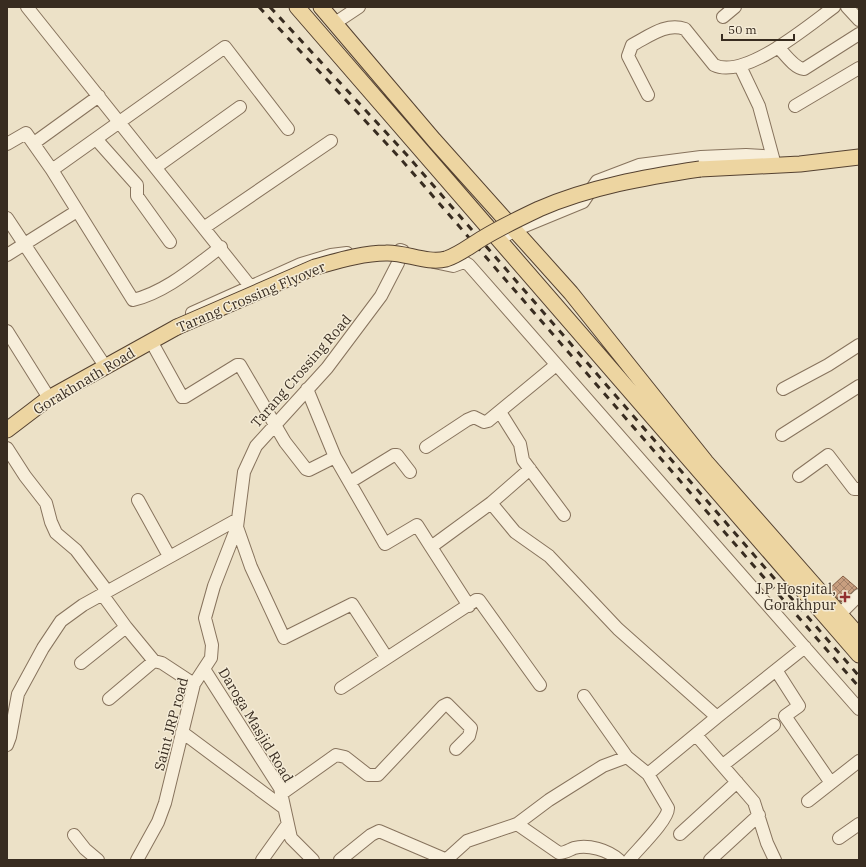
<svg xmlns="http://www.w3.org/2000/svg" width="866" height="867" font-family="'IBM Plex Serif',serif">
<defs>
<pattern id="building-cross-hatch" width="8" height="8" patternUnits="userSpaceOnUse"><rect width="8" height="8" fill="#c89e7f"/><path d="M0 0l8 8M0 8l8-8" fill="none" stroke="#a38168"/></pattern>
</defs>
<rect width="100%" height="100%" fill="#ece1c7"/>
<!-- building -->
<path fill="url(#building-cross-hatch)" stroke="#845e44" d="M843 576 857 588 841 602 829 589Z"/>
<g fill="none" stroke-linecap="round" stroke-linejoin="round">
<!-- minor casing -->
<g stroke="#87735d" stroke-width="14">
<path id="minor" d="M27 7 250 286
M847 7 859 20
M723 17 735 7
M335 23 359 7
M778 47C785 54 794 68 804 69L859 34
M740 66 759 106 775 165
M648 95 628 56 632 45C648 37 666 22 685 29L714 65C745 80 809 25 834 7
M795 106 859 68
M96 139 137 185V196L170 242
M34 143 99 96
M7 144 26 133 52 170
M156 167 240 107
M7 218 105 366
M205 227 331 141
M500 239 515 230 583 202 597 181 639 165 701 157 746 155 763 156 775 165
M221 247C194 267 166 292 133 300L52 170 225 47 288 129
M403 251 400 250 398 263 381 296 327 368 256 446 244 472 237 527 251 567 284 638 352 604 387 658 476 600H479L540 685
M7 255 77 211
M434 262 453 266 464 262 469 265 859 709
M192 313 301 264 331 255 347 253
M7 331 49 398
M151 341 182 397H185L237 365H240L285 442 306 469 309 470 335 457 385 544 417 525 431 547
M307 389 335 457
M783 389 828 365 859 345
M500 412 520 444 523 460 564 515
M782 435 859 386
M426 447 467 420 474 417 484 422 488 421 556 365
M7 448 25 476 46 503 51 522 56 533 76 550 107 591
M799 476 828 455 854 489H859
M350 482 394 455H397L410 472
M138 500 169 556
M491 503 515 532 549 556 618 629 717 717 805 647
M102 594 126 627
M469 606 431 547 491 503 530 469
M834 620 859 595
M81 663 126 627 154 661
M204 669 280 788 291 838 313 860
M776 670 799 706 785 716 831 783
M341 688 387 658
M584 696 627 757 648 774 668 808C669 819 638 849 629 860
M109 699 154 661 162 663 194 684
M182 732 284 808
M696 735 754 802 767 843 775 860
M7 745 10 737 18 694 43 648 61 621 83 605 238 519
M723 765 774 725
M648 774 717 717
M281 794 336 755 345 757 368 775H378L443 706 447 704 471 728 469 736 456 749
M808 801 859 761
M517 824 559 853C565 853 569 850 574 848 588 844 608 850 619 860
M680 834 737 782
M74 835 85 849 98 860
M839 838 859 824
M137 860 158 822 165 803 194 684 211 658 212 645 205 618 214 586 237 527
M262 860 287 825
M340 860 371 835 379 831 447 860
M446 860 467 841 517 824 549 800 603 766 627 757
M710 860 759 815"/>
</g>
<!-- major casing -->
<g stroke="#554231" stroke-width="17">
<path id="major" d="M297 7 859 655
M321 7 434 140 571 293 706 462 859 636
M700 169 800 164 859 157
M7 430 49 398 177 327"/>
</g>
<!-- minor -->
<use href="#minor" stroke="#f7eeda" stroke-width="12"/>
<!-- major -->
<use href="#major" stroke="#edd5a1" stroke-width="15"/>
<!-- rail -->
<path stroke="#382c20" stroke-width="3" stroke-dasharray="7 7" stroke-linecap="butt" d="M259 7 399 157 859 687
M270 7 406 154 859 676"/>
<!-- major-bridge casing -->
<g stroke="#554231" stroke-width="17" stroke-linecap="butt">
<path id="major-bridge" d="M177 327 315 267C337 261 363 253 386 253 405 252 427 264 446 259 459 255 471 245 483 238 501 227 520 218 539 209 589 187 646 177 700 169"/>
</g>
<!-- major-bridge -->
<use href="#major-bridge" stroke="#edd5a1" stroke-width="15"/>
</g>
<!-- markers -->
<path fill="#923131" stroke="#f4ebd6" stroke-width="1.5" d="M843 591h4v4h4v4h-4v4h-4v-4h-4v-4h4z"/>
<g text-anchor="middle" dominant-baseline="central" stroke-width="3" stroke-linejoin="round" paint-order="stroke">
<!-- street labels -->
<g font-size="14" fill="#382c20" stroke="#f4ebd6">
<text transform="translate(251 297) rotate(-23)">Tarang Crossing Flyover</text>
<text transform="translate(301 371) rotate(-49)">Tarang Crossing Road</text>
<text transform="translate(84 381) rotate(-31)">Gorakhnath Road</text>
<text transform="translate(171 724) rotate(-75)">Saint JRP road</text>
<text transform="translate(256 725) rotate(59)">Daroga Masjid Road</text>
</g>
<!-- poi labels -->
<g font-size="14" fill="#382c20" stroke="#f4ebd6" text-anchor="end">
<text x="836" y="589">J.P Hospital,<tspan x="836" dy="16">Gorakhpur</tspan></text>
</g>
</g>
<!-- border -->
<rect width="866" height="867" fill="none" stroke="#382c20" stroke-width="16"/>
<!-- scale -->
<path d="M722 34v6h72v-6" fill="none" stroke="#382c20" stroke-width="2"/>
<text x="728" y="34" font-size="12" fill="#382c20" stroke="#f4ebd6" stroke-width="3" paint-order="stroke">50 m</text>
</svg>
